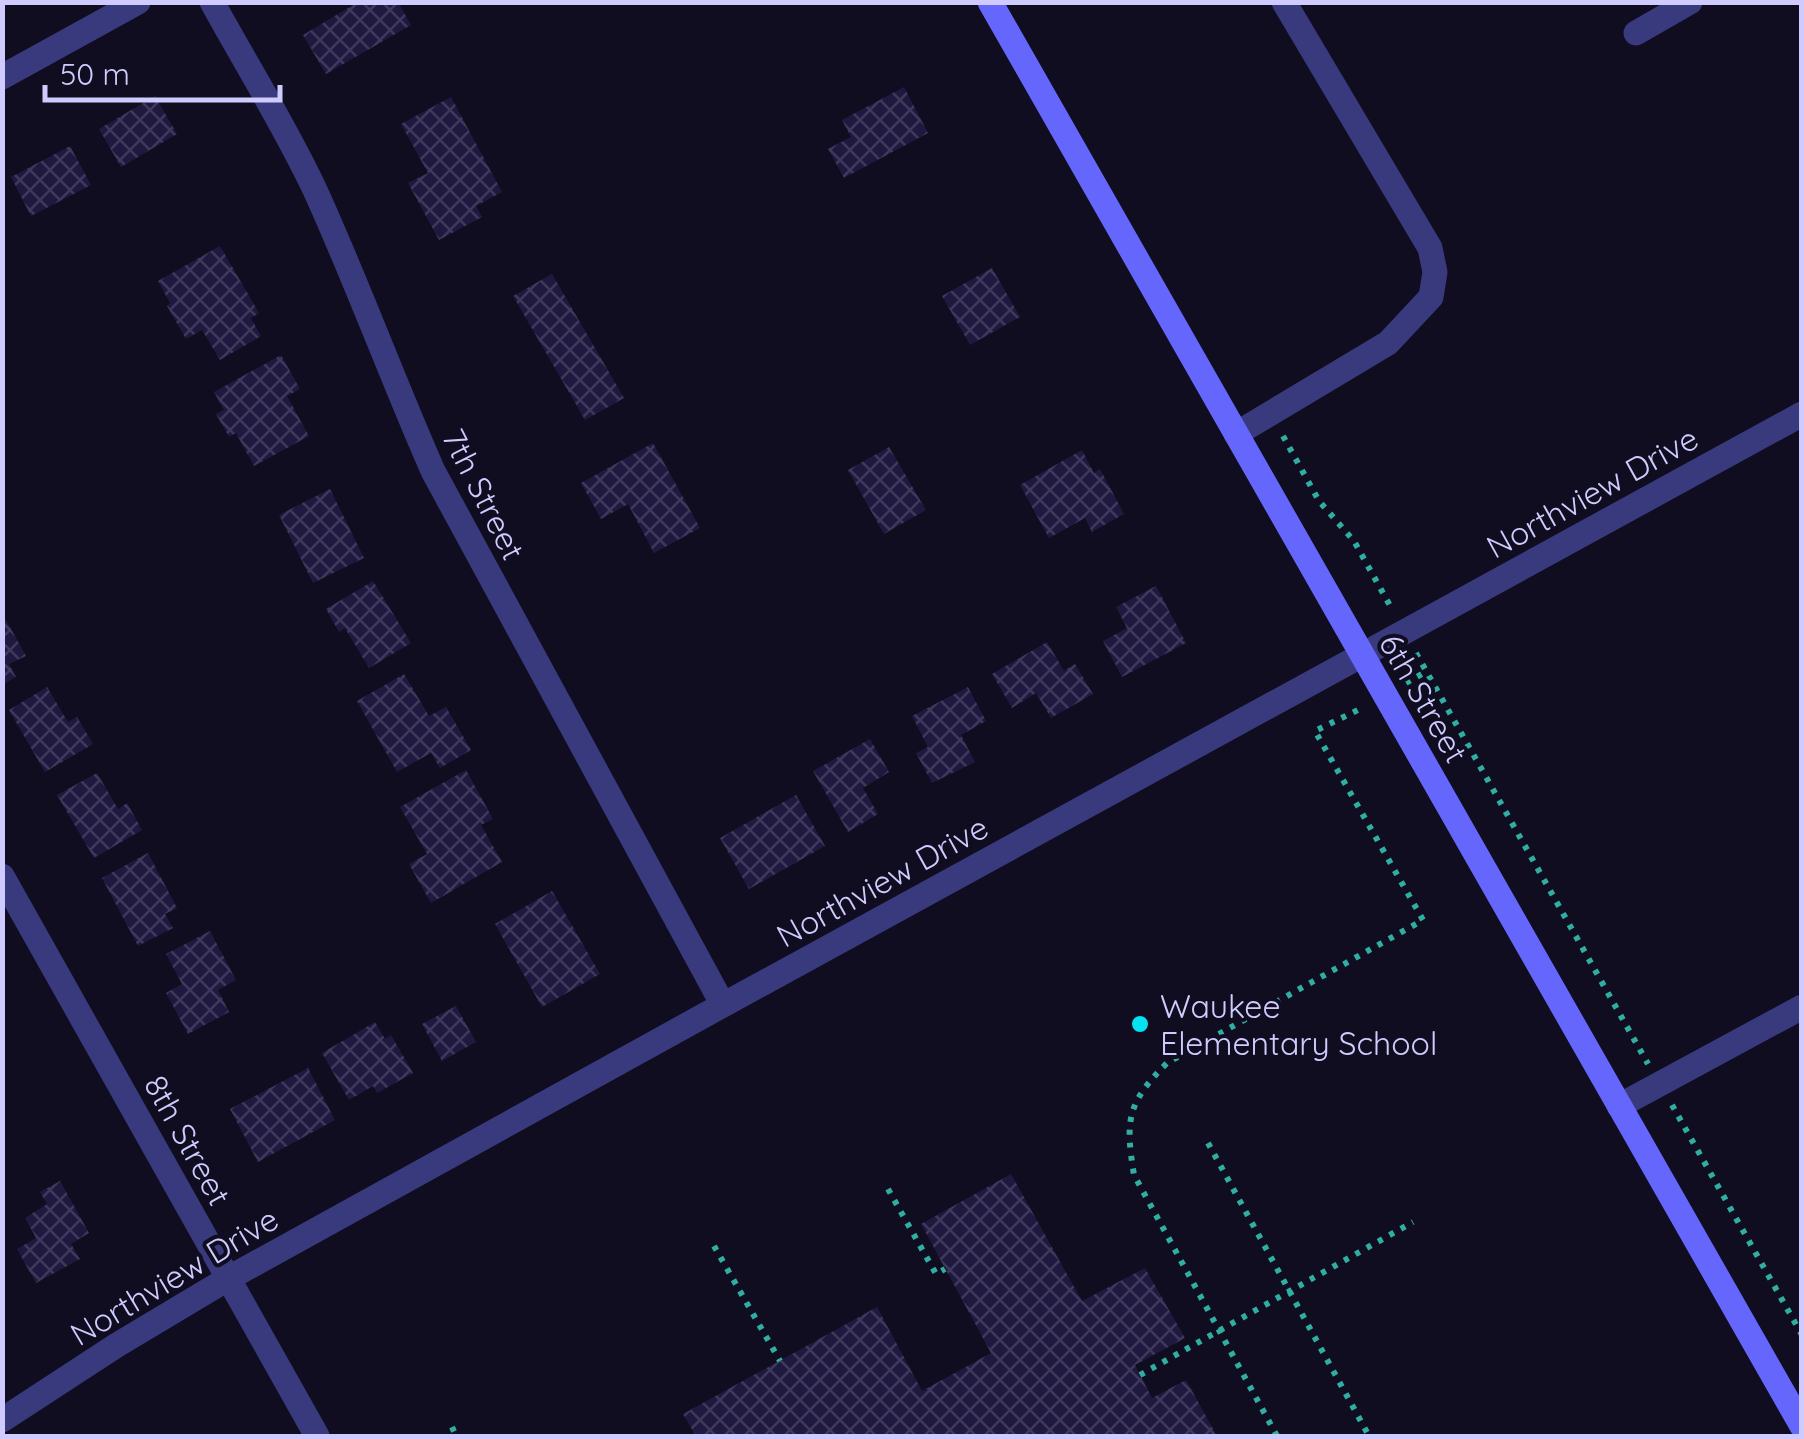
<svg xmlns="http://www.w3.org/2000/svg" width="1804" height="1439" font-family="Quicksand,sans-serif">
<defs>
<pattern id="building-cross-hatch" width="8" height="8" patternUnits="userSpaceOnUse" patternTransform="scale(2.5)"><rect width="8" height="8" fill="#1f193f"/><path d="M0 0l8 8M0 8l8-8" fill="none" stroke="#3e395c"/></pattern>
</defs>
<rect width="100%" height="100%" fill="#0f0d1f"/>
<!-- building -->
<path fill="url(#building-cross-hatch)" d="M358 2H398L411 25 326 74 303 35Z
M904 87 928 133 844 178 828 149 851 137 842 120Z
M155 96 177 134 121 167 99 129Z
M451 97 502 192 476 206 482 217 439 240 408 183 428 173 401 124Z
M70 146 91 185 31 216 11 177Z
M220 246 259 313 251 318 261 336 220 360 202 330 186 339 167 306 170 303 158 281Z
M992 268 1020 317 970 345 942 296Z
M552 274 624 398 585 420 513 296Z
M281 355 300 389 287 396 309 436 254 466 236 433 229 437 216 414 224 410 214 392Z
M653 443 700 528 654 553 628 504 601 519 581 483Z
M889 447 926 510 884 534 848 470Z
M1082 450 1094 473 1100 469 1124 514 1092 532 1085 518 1049 538 1020 485Z
M330 489 364 558 313 583 279 515Z
M373 581 411 643 369 668 345 628 339 632 326 609Z
M1156 586 1186 643 1122 677 1103 641 1127 628 1116 607Z
M2 613 26 656 9 664 16 677 2 685Z
M1047 642 1064 671 1075 664 1093 694 1051 718 1036 693 1012 708 992 674Z
M404 674 429 716 446 707 471 750 440 768 431 753 397 772 357 701Z
M47 687 68 722 77 717 93 744 45 772 9 710Z
M968 687 986 721 961 735 975 762 932 783 916 753 928 747 912 716Z
M870 739 889 772 863 788 878 814 848 832 813 771Z
M466 770 493 819 481 825 502 862 431 903 409 864 427 854 400 807Z
M97 773 118 809 127 803 142 830 94 858 57 795Z
M796 795 825 846 749 889 720 838Z
M148 853 177 908 165 914 173 928 138 946 102 878Z
M552 891 600 974 542 1007 495 924Z
M210 931 236 980 218 990 229 1012 188 1034 166 993 182 984 166 954Z
M456 1006 476 1042 442 1061 422 1024Z
M375 1022 385 1039 391 1035 413 1073 377 1093 373 1086 349 1100 322 1053Z
M308 1068 335 1120 258 1162 230 1109Z
M1011 1174 1082 1301 1145 1268 1185 1338 1135 1365 1152 1398 1186 1380 1217 1436H696L683 1414 877 1307 922 1391 991 1353 921 1224Z
M60 1181 89 1233 71 1244 80 1259 36 1283 17 1249 36 1238 25 1218 47 1204 40 1192Z"/>
<g fill="none" stroke-linecap="round" stroke-linejoin="round">
<!-- path -->
<path stroke="#30aea1" stroke-width="6" stroke-dasharray="5 8" stroke-linecap="butt" d="M1283 436 1319 501 1354 541 1393 611
M1416 653 1648 1064
M1406 683 1427 671
M1672 1105 1802 1335
M1208 1143 1369 1436
M888 1189 936 1274 945 1269
M714 1246 780 1361
M1140 1375 1413 1222
M452 1427 456 1436
M1277 1436 1134 1175C1125 1120 1127 1103 1167 1063L1423 920 1315 731 1364 707"/>
<!-- minor -->
<path stroke="#39397d" stroke-width="25" d="M212 2C246 64 285 126 315 190 357 282 392 378 433 471L723 1005
M1636 33 1690 2
M2 77 138 2
M1236 434 1388 343 1431 297 1435 272 1430 248 1284 2
M2 876 317 1436
M1619 1106 1802 1007
M2 1420 117 1345 229 1278 723 1005 1802 414"/>
<!-- secondary -->
<path stroke="#6567fc" stroke-width="25" d="M990 2 1802 1426"/>
</g>
<!-- markers -->
<circle fill="#05e2f0" stroke="#0f0d1f" stroke-width="4" cx="1140" cy="1024" r="10"/>
<g text-anchor="middle" dominant-baseline="central" stroke-width="8" stroke-linejoin="round" paint-order="stroke">
<!-- street labels -->
<g font-size="32" fill="#cfcbfe" stroke="#0f0d1f">
<text transform="translate(1592 492) rotate(-29)">Northview Drive</text>
<text transform="translate(484 494) rotate(63)">7th Street</text>
<text transform="translate(1424 698) rotate(60)">6th Street</text>
<text transform="translate(882 881) rotate(-29)">Northview Drive</text>
<text transform="translate(188 1140) rotate(61)">8th Street</text>
<text transform="translate(174 1276) rotate(-31)">Northview Drive</text>
</g>
<!-- poi labels -->
<g font-size="32" fill="#cfcbfe" stroke="#0f0d1f" text-anchor="start">
<text x="1160" y="1006">Waukee<tspan x="1160" dy="37">Elementary School</tspan></text>
</g>
</g>
<!-- border -->
<rect width="1804" height="1439" fill="none" stroke="#cfcbfe" stroke-width="10"/>
<!-- scale -->
<path d="M45 85v15h235v-15" fill="none" stroke="#cfcbfe" stroke-width="5"/>
<text x="60" y="85" font-size="30" fill="#cfcbfe" stroke="#0f0d1f" stroke-width="8" paint-order="stroke">50 m</text>
</svg>
